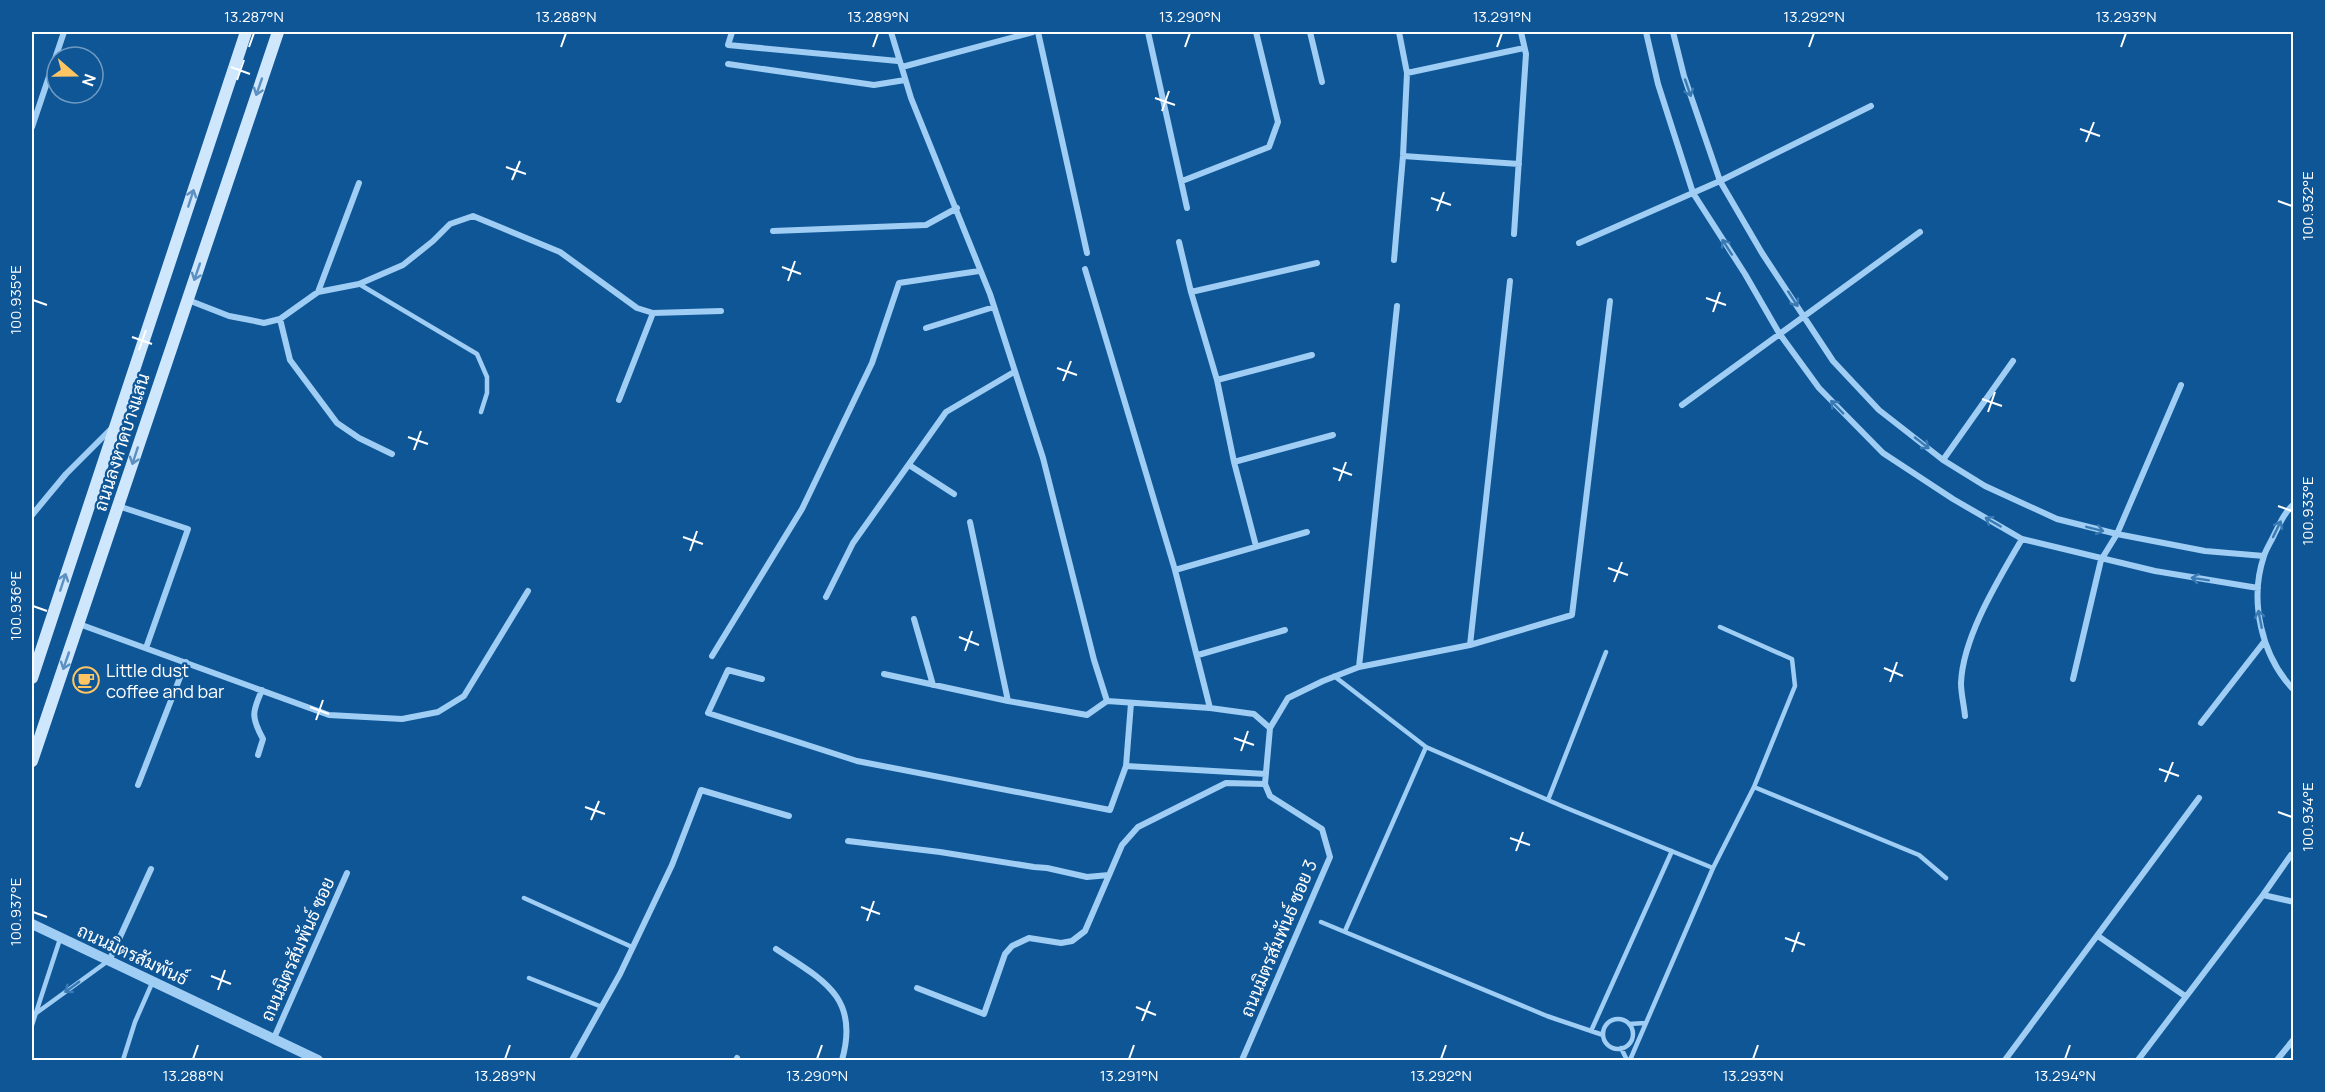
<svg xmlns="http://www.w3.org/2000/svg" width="2325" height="1092" font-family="Manrope,Sarabun,sans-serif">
<rect width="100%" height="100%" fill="#0f5697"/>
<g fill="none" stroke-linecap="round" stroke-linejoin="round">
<!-- service -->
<path stroke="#9fcdf4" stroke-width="4.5" d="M359 284 477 354 487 377V393L481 412
M1334 676 1426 747 1564 807 1713 868
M1754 787 1919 855 1946 878
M1548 800 1606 652
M524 898 632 947
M1321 922 1547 1016 1603 1035
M1345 931 1426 747
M529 978 602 1007
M35 1014 108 961
M1603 1034a15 15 0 1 1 30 0a15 15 0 1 1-30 0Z
M1629 1024 1645 1023
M32 1025 60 939
M1591 1031 1672 851
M1621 1048 1627 1060
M123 1060 135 1022 153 981
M1630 1060 1713 868 1754 787 1795 686 1792 659 1720 627"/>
<!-- minor -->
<path stroke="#9fcdf4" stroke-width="6" d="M732 32 728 45 898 61
M891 32 911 98 990 294 1043 458 1094 660 1107 701 1210 708 1254 714 1270 728
M1038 32 1087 253
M1148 32 1187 208
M1310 32 1322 82
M1646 32 1658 84 1693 193 1745 274 1779 333 1819 388 1883 453 1953 499 2022 539 2155 571 2258 588
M1673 32 1684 76 1720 181 1762 253 1833 361 1879 410 1943 460 1985 486 2057 519 2117 534 2205 551 2264 556
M728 64 874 85 905 80
M902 67 1033 32
M1407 73 1524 48
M32 127 64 32
M1403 156 1519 164
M1182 181 1269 147 1278 122 1256 32
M773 231 926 225 957 208
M1514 234 1526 54 1521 32
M1179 242 1191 292 1217 380 1234 462 1256 546
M1579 243 1720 181 1871 106
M1394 260 1403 156 1407 73 1399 32
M1085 269 1175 570 1210 708
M318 292 359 183
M1191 292 1317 263
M188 300 229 316 250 320 264 323 280 319 318 292 359 284 403 265 433 241 450 224 473 216 560 252 637 308 653 313 721 311
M280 319 290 360 337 423 359 438 392 454
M926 328 994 307
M1217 380 1312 355
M619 400 653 313
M1682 405 1920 232
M1943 460 2013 361
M1234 462 1333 435
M909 465 954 494
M2294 504C2284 513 2280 523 2274 535 2271 542 2266 549 2264 556 2249 600 2261 656 2294 690
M118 506 188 529 146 648
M32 515 66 474 111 429
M970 522 1008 701
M1175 570 1307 532
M826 597 853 543 946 412 1014 372
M914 619 933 685
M79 624 329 715 402 719 438 712 464 696 528 591
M1470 645 1510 281
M1198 655 1285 630
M712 656 802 509 872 363 899 283 979 271
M1359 667 1397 306
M884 674 1008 701 1087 715 1107 701
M762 679 728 670 708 713 857 761 1110 810 1126 766 1131 703
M2073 679 2101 560 2117 534 2181 385
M1965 716C1964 705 1961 694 1961 683 1963 636 1999 579 2022 539
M2201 723 2264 642
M258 755 263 739C251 717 252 712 262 690
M1126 766 1266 774
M138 785 186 662
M848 841 940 852 1034 867 1047 868 1087 877 1109 875
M2263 895 2294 902
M2098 936 2185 996
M776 949C823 980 860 997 842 1060
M109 961 151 869
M917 988 984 1014 1005 954 1012 946 1029 938 1061 943 1072 941 1085 931 1122 845 1138 827 1226 783 1265 784
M274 1038 347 873
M572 1060 620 974 672 865 701 790 789 816
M736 1060 737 1058
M1242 1060 1330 857 1322 829 1270 796 1265 784 1270 728 1288 698 1323 681 1359 667 1470 645 1572 615 1610 301
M2005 1060 2199 798
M2138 1060 2263 895 2291 855
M2277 1060 2294 1039"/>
<!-- tertiary -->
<path stroke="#9fcdf4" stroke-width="10" d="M32 924 318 1060"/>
<!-- secondary -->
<path stroke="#cfe7fd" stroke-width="12" d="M32 678 246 32
M32 761 278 32"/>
</g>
<!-- one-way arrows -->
<defs><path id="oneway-shaft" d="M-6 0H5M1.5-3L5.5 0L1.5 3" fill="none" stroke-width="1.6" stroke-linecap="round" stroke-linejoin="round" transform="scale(1.5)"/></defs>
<g stroke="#5c90c0">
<use href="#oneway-shaft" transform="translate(259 87) rotate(109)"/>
<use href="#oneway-shaft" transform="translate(191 198) rotate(-72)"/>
<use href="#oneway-shaft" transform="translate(197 272) rotate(109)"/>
<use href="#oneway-shaft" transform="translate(135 456) rotate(108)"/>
<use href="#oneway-shaft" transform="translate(63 582) rotate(-72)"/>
<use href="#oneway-shaft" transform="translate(66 661) rotate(109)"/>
</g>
<g stroke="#3a7ab3">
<use href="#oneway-shaft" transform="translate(1688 88) rotate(71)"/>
<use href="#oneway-shaft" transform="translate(1727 247) rotate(-123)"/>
<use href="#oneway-shaft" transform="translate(1793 299) rotate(57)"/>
<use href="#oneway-shaft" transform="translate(1837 407) rotate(-134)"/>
<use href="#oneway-shaft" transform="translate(1922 443) rotate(38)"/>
<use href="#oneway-shaft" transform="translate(1993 522) rotate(-150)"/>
<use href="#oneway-shaft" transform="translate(2095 529) rotate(14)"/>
<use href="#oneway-shaft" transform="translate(2277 529) rotate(-64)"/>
<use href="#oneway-shaft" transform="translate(2200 579) rotate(-171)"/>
<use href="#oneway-shaft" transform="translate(2260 619) rotate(-101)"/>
<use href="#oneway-shaft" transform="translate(72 987) rotate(144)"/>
</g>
<!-- ticks -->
<path fill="none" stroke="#fff" stroke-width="2" d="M249 47 254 33M561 47 566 33M873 47 878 33M1185 47 1190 33M1497 47 1502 33M1809 47 1814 33M2121 47 2126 33M231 67 250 74M237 80 244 60M1155 98 1175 105M1162 111 1169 91M2080 129 2100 136M2086 142 2094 122M506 167 526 174M512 180 520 161M1431 198 1451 205M2278 201 2292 206M1437 211 1444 192M782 267 801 274M788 281 795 261M1706 298 1726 305M33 300 47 305M1713 312 1720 292M132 337 152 344M139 350 146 330M1057 368 1077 375M1063 381 1071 361M1982 399 2002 406M1988 412 1995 392M408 437 428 444M414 450 421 431M1333 468 1352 475M1339 481 1346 462M2278 506 2292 511M683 537 703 544M690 551 697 531M1608 568 1628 575M1614 582 1622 562M33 606 47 611M959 637 979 645M965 651 972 631M1884 668 1903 676M1890 682 1897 662M310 707 329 714M316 720 323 700M1234 738 1254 745M1241 751 1248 731M2159 769 2179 776M2165 782 2173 762M585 807 605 814M2278 812 2292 817M591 820 599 801M1510 838 1530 845M1516 851 1523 832M861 907 880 914M33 912 47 917M867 921 874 901M1785 938 1805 945M1792 952 1799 932M211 976 231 984M218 990 225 970M1136 1007 1156 1015M1142 1021 1150 1001M193 1059 198 1045M505 1059 510 1045M817 1059 822 1045M1129 1059 1134 1045M1441 1059 1446 1045M1753 1059 1758 1045M2065 1059 2070 1045"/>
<!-- icons -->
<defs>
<g id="cafe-ring" transform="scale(1.35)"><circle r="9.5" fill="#0f5697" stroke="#ffc563" stroke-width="1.5"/><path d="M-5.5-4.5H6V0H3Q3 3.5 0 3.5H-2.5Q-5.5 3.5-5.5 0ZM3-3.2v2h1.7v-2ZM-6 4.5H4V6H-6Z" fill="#ffc563"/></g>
</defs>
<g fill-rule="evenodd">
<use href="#cafe-ring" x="86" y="680"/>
</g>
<g text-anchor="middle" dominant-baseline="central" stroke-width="4.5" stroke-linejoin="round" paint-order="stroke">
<!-- street labels -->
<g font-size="18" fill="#fff" stroke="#0f5697">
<text transform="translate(121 442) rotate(-72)">ถนนลงหาดบางแสน</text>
<text transform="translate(1278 938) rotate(-67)">ถนนมิตรสัมพันธ์ ซอย 3</text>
<text transform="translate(297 949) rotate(-66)">ถนนมิตรสัมพันธ์ ซอย</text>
<text transform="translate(133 954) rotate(25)">ถนนมิตรสัมพันธ์</text>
</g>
<!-- poi labels -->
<g font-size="18" fill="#fff" stroke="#0f5697" text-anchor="start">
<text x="106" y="670">Little dust<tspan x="106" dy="21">coffee and bar</tspan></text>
</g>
</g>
<!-- border -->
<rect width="2325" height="1092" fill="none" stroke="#0f5697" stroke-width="66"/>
<!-- north arrow -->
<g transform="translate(75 75) rotate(110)"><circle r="28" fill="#0f5697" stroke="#6f9ac1" stroke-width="1.5"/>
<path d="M0-4.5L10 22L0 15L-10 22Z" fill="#ffc563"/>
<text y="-9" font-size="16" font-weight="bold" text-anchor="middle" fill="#ffffff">N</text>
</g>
<rect x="33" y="33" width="2259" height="1026" fill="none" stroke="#fff" stroke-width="2"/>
<g font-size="15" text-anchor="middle" fill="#fff">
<text x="254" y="22">13.287°N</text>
<text x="566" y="22">13.288°N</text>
<text x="878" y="22">13.289°N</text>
<text x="1190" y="22">13.290°N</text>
<text x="1502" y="22">13.291°N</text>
<text x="1814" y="22">13.292°N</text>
<text x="2126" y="22">13.293°N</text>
<text transform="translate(2308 206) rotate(-90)" y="5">100.932°E</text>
<text transform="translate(16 300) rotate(-90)" y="5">100.935°E</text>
<text transform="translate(2308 511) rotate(-90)" y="5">100.933°E</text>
<text transform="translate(16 606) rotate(-90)" y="5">100.936°E</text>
<text transform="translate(2308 817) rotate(-90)" y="5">100.934°E</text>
<text transform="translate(16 912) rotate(-90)" y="5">100.937°E</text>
<text x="193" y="1081">13.288°N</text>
<text x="505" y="1081">13.289°N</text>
<text x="817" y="1081">13.290°N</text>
<text x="1129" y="1081">13.291°N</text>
<text x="1441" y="1081">13.292°N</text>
<text x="1753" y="1081">13.293°N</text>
<text x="2065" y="1081">13.294°N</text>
</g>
</svg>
